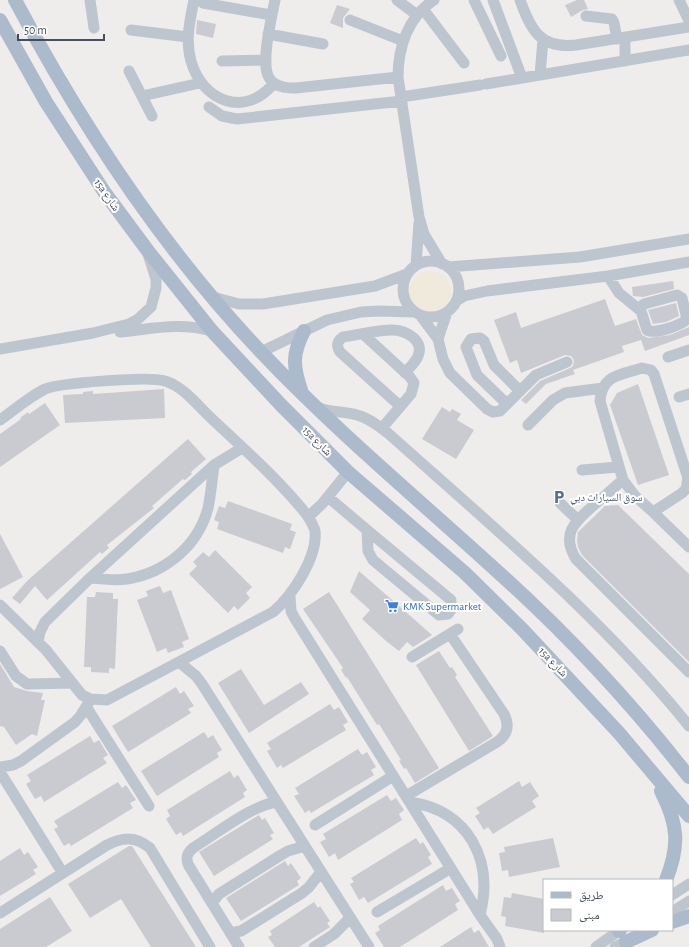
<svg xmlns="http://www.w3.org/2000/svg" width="689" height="947" font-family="'Alegreya Sans','Noto Naskh Arabic',sans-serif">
<rect width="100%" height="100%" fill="#efecec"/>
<!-- sand -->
<path fill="#f0eadc" d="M409 292a21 21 0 1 1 42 0a21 21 0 1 1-42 0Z"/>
<!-- building -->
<path fill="#c9cbd1" d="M577 0H584L588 9 583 10 571 17 565 5Z
M337 5 350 9 343 18V28L330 23Z
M197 20 216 24 213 38 196 34Z
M673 281 674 289 643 297 633 296 632 287Z
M605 299 615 326 636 319 642 335 648 338 670 335 689 327V335L645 351 641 340 622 346 624 352 573 370 575 374 546 384 526 404 521 400 540 381 570 368 573 366 574 360 571 356 565 355 521 373 517 360 510 363 494 320 516 312 521 328Z
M676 303 679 316 666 322 653 324 648 310Z
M638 384 669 475 638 485 610 405 617 393Z
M164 389 165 418 65 423 63 395 83 394V392L93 391V394Z
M45 403 60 425 0 467V434L21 419 20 418 28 412 29 414Z
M442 407 450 412 452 409 461 414 457 420 474 430 456 459 422 439Z
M188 439 206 459 191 472 192 474 185 480 183 479 152 506 154 508 107 545 109 548 102 554 100 552 47 600 35 586 20 604 12 598 27 581Z
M228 501 292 524 290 530 296 532 290 549 285 547 283 553 217 529 219 522 214 520 219 506 225 508Z
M618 505 689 574V662L582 555 578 547 577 541 578 532 605 506Z
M0 534 23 577 0 589Z
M215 550 252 587 246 593 250 598 238 610 234 606 228 613 189 574 197 566 193 562 203 552 209 557Z
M359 571 432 635 413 647 407 642 399 651 386 641 362 619 370 610 350 592Z
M160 586 163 593 171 590 189 639 182 642 184 647 168 653 166 648 157 652 137 600 148 596 146 591Z
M96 592 113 593V599H118L115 669 109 668V673L91 672V667H84L87 597H95Z
M329 592 439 768 415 783 406 768 404 769 399 761 401 760 379 724 377 725 347 677 346 678 341 670 343 668 303 609Z
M439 651 450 668 452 667 457 675 455 677 493 736 469 751 416 665Z
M0 664 14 687 27 691 43 693 41 700H45L37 736 32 734 16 745 4 727 0 726Z
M241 669 264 705 301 682 309 694 249 733 218 683Z
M176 687 180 694 184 691 194 706 188 709 191 713 128 752 112 726Z
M330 704 334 710 339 707 348 722 343 725 346 730 283 768 281 765 277 768 267 751 271 749 267 743Z
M204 732 208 738 213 735 222 750 217 753 219 757 157 796 141 771Z
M90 736 94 743 99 740 108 755 103 758 107 763 44 802 41 796 35 799 26 784 31 781 27 775Z
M358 749 362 755 367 752 376 767 371 770 374 775 311 813 309 810 305 813 294 796 299 794 295 788Z
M230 771 234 778 238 775 247 790 243 793 245 797 183 836 181 832 176 835 166 819 170 816 167 810Z
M519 781 522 787 530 782 539 796 532 801 536 807 493 834 488 827 484 830 475 816 480 813 476 808Z
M118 782 122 788 126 785 136 800 130 803 133 808 71 846 69 843 64 846 54 829 58 827 54 821Z
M387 795 391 801 396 798 404 810 399 814 402 820 338 860 335 853 329 857 320 842 326 839 323 834Z
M259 815 262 820 265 818 274 833 270 835 273 839 214 876 199 852Z
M416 838 420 844 423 842 431 855 428 857 432 864 368 903 364 897 359 900 350 884 354 882 351 878Z
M553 838 560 867 509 877 508 870 502 871 499 853 505 852 504 847Z
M129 846H132L196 947H151L121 899 90 918 68 884Z
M20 848 24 855 28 852 38 867 33 870 36 874 0 896V861Z
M285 861 288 866 291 863 301 878 297 881 299 885 241 921 226 898Z
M443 885 446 891 452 888 460 901 455 904 458 910 400 947H384L375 933 380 930 378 926Z
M512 893 544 899V933L505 926 506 917 501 916 504 897 511 898Z
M50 897 72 931 46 947H0V929Z
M314 902 318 908 320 906 330 921 327 923 330 927 299 947H275L268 937 272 935 270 931Z
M471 927 474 933 479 930 489 947H440Z"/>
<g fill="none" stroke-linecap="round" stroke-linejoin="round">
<!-- minor -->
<path stroke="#bdc6ce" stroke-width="11" d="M90 0 94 28
M194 0C190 20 185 40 191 61 202 101 245 119 274 83
M275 0C272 14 269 29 267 43 264 69 263 89 296 88L398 77
M397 0 417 15
M434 0C408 17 398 47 398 77L419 217 424 234 442 264
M474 0 501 56
M493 0 522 78
M520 0C531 30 540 49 576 45L689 27
M679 0 689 21
M203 3 271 15
M423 9 464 63
M586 16 612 19 614 23 617 39
M350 20 403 41
M131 30 188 37
M268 34 323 44
M222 61 265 60
M625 61V38
M129 71 152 116
M540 75 543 40
M486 84 689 50
M142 96 200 83
M401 97 480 85
M209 107 222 116 237 119 402 101
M403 289a28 28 0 1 1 56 0a28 28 0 1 1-56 0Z
M416 265 419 223
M448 267 580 257 689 239
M608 276 619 293 641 311 647 330C653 335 683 325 687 319L682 298 677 295 644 304 641 307V311
M213 297 239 304H263L375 286 407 274
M456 301 464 296 487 291 608 276 689 262
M420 315 438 339 443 359 450 373 487 409 493 412 500 411 536 375 567 362
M120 332C152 329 180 322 212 331
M363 334 410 377 414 383 411 394 382 428
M438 339 447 312
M0 349 93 333 129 324 137 320 151 307 156 288V279L148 254
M261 352 327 320 361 312 379 311 415 312
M668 357 689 350
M642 368 651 370 654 374 688 478 686 489 682 493 653 512 635 496 623 480 600 401C602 374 621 375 642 368Z
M679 397 689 394
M507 404 477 375 466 347 471 339 480 338 484 341 494 365 520 391
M400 406 340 352C336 346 337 341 343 337 359 335 376 330 392 330 405 330 425 340 418 356 416 362 409 368 405 373
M317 407C330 413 344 411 357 415 369 418 380 427 389 434 493 527 601 617 689 726
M0 420C14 410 29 397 45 389 60 383 149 376 165 381 183 386 198 406 211 418 244 449 279 480 307 515 310 520 314 526 315 531 318 557 292 596 273 612L107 700 90 699 82 695 46 650 0 605
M528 425 553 400 565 393 603 388
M582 470 618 467
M623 480C613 488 604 497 594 505 576 521 560 533 576 559L689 672
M328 497 367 530
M560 503 577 519
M653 512 689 547
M308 517 322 504 348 472
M367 530 451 600V610L448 614 439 615 373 560 368 551Z
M90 578C102 579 115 581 127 579 165 573 198 546 208 508 211 494 212 480 214 465
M290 596 291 611 294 617 480 915 497 939 500 947
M38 642 40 632 45 622 90 578 214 465 242 448
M0 651 16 676 27 684 72 683
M412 657 458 629
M179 662 196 676 202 684 369 947
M87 708 149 806
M0 767 13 765 21 761 75 722 81 715 89 702
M0 772 59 867
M406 796 497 742C507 735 510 726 504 714L450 634
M410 802C469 811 494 860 480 915
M315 825 393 776
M672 895 689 884
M212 903 219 894 281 855 288 851 305 846
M377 912 451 868
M672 912 689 901
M0 913 107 845C123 837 135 836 150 848L210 947
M230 933 241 931 302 893 309 887 321 872
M239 947 189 866C185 858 187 853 193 848 216 834 252 805 277 802
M314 947 334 934 350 918
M596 947 620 930
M615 947 632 938"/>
<!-- major -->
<path stroke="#acbbcb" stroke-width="14" d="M15 0C82 126 163 249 262 353 336 431 418 499 498 572 567 634 632 704 689 777
M0 20 46 102 105 193 148 251 212 331 281 405 348 472 465 573 523 630 619 733 689 816
M301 390C293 366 292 354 304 331
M661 791C678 824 680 845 666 880
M672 922 689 916
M619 931 620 930
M626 942 652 930"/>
</g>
<!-- icons -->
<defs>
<g id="parking-bare" transform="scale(1.08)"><path d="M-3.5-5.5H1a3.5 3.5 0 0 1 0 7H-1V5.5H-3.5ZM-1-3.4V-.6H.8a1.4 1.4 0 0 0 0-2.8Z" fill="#5c6f8a" stroke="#fff" stroke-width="2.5" paint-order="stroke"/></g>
<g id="supermarket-bare" transform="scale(1.08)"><path d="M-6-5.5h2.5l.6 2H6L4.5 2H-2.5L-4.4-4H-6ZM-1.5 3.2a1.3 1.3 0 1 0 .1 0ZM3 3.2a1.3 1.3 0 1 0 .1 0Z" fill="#3f7fe0" stroke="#fff" stroke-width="2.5" paint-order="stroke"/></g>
</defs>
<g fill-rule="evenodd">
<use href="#parking-bare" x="559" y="497"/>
<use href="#supermarket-bare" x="392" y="606"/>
</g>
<g text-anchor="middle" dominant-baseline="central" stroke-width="4" stroke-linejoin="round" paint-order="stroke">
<!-- street labels -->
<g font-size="11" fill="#454f59" stroke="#fff">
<text transform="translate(107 195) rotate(55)">15a شارع</text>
<text transform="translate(317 441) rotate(45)">15a شارع</text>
<text transform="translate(553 662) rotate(46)">15a شارع</text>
</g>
<!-- service labels -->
<g font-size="11" fill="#4e5e75" stroke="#fff" text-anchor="start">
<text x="570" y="497">سوق السيارات دبي</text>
</g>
<!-- shop labels -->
<g font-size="11" fill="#366cbe" stroke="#fff" text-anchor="start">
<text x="403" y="606">KMK Supermarket</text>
</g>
</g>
<!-- legend -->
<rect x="543" y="879" width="130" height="52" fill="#ffffff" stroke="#b5b9bd"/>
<rect x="551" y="892" width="20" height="6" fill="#acbbcb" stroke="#b5b9bd"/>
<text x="579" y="899" font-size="12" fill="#454f59">طريق</text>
<rect x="551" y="909" width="20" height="12" fill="#c9cbd1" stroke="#b5b9bd"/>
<text x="579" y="919" font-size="12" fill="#454f59">مبنى</text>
<!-- scale -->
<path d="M18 34v6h86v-6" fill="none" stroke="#454f59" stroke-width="2"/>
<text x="24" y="34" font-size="12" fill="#454f59" stroke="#ffffff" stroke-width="3" paint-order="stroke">50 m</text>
</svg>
